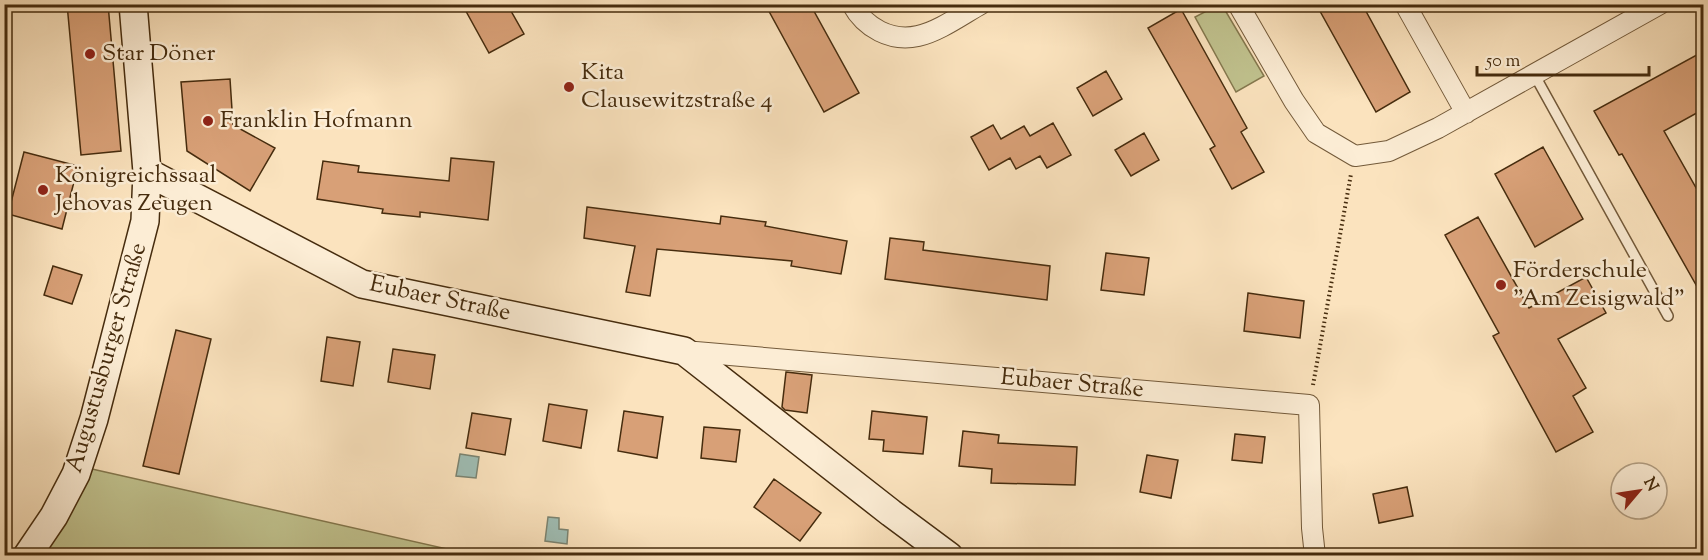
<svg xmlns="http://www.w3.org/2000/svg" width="1708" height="560" font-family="'Sorts Mill Goudy',serif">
<rect width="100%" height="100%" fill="#fbe3be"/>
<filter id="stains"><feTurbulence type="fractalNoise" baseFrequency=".00333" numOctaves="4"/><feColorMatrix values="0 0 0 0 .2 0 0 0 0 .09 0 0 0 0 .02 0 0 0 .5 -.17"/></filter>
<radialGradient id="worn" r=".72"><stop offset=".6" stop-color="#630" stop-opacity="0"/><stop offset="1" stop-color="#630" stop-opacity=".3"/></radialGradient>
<!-- green -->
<path fill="#c1c38f" stroke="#84784e" stroke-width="1.5" d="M1218 5H1222L1264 76 1236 92 1195 17Z
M92 469 465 553V555L32 556Z"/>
<!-- water -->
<path fill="#9fbeb5" stroke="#7b8472" stroke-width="1.5" d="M460 454 479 457 476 478 456 476Z
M548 517 559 518V529L568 530 567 544 545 541Z"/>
<!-- building -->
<path fill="#d8a077" stroke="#462c0e" stroke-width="1.5" d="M67 4H108L121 151 81 155Z
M462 4H507L524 34 489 53Z
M765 4H810L859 93 824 112Z
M1316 4H1362L1410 92 1376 112Z
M1181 9 1247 128 1241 132 1264 172 1232 189 1210 149 1215 146 1148 28Z
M1704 51V109L1664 131 1704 202V299L1622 154 1619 155 1594 111Z
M1106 71 1122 99 1093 116 1077 88Z
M230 79 233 125 275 148 250 191 187 151 181 82Z
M1053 123 1071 155 1047 168 1040 156 1016 169 1010 158 989 170 971 137 993 125 1001 139 1024 126 1030 136Z
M1144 133 1159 160 1131 176 1115 150Z
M1543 147 1583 219 1535 247 1495 174Z
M24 152 78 166 62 229 8 214Z
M451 158 494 162 488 220 420 212V217L382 213 383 209 317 199 323 161 359 166 358 172 449 181Z
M587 207 720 224 721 216 766 222 765 226 847 241 841 274 791 266 792 261 657 249 650 296 626 292 635 246 584 238Z
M1478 217 1529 308 1586 277 1606 313 1558 339 1586 388 1573 396 1593 432 1556 452 1493 336 1499 333 1445 235Z
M890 238 924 242 923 250 1050 266 1047 300 885 279Z
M1106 253 1149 258 1144 295 1101 290Z
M53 266 82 275 72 304 44 295Z
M1248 293 1304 301 1300 338 1244 331Z
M176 330 211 339 179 474 143 466Z
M327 337 360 342 353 386 321 381Z
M393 349 435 355 430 389 388 382Z
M786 372 812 375 807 413 785 410 782 407Z
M549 404 587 410 581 448 543 441Z
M624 411 663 417 657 458 618 451Z
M872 411 927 417 923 454 883 451 884 440 869 439Z
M472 413 511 419 505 455 466 448Z
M704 427 740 430 736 462 701 458Z
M963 431 999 435 998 443 1077 447 1075 485 991 483 992 469 959 466Z
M1235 434 1265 437 1262 463 1232 460Z
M1147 455 1178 460 1171 498 1140 492Z
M774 479 821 513 800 541 754 507Z
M1407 487 1413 516 1379 523 1373 494Z"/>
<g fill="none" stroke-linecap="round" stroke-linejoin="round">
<!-- lane casing -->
<g stroke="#735a3a" stroke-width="12">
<path id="lane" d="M1534 74 1668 316"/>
</g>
<!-- street casing -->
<g stroke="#735a3a" stroke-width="22">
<path id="street" d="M852 4C865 28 891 42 918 36 938 32 963 14 981 4
M1238 4 1294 101 1316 133 1355 156 1389 151 1438 128 1660 4
M1405 4 1466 113
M684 351 1309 405 1312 528 1315 556"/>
</g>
<!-- secondary casing -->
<g stroke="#462c0e" stroke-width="30">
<path id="secondary" d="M147 172 362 284 684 351 891 513 949 556
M27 556 54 516 76 474 94 419 145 221 147 172 133 4"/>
</g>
<!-- path -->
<path stroke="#462c0e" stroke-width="4" stroke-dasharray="1.5 3" stroke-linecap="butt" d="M1313 385 1351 174"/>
<!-- lane -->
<use href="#lane" stroke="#fcedd5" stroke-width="9"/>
<!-- street -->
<use href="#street" stroke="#fcedd5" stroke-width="20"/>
<!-- secondary -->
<use href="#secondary" stroke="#fcedd5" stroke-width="27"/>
</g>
<!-- markers -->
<g fill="#8f2418" stroke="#fcedd5" stroke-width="2">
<circle cx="90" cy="54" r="6"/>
<circle cx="569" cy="87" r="6"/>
<circle cx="208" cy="121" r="6"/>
<circle cx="43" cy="190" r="6"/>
<circle cx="1501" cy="285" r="6"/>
</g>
<g text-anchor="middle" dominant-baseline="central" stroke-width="5" stroke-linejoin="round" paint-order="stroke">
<!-- poi labels -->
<g font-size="24" fill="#462c0e" stroke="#fcedd5" text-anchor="start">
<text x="102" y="54">Star Döner</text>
<text x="581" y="73">Kita<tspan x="581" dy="28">Clausewitzstraße 4</tspan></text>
<text x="220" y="121">Franklin Hofmann</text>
<text x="55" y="176">Königreichssaal<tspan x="55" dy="28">Jehovas Zeugen</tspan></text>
<text x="1513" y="271">Förderschule<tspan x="1513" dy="28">"Am Zeisigwald"</tspan></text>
</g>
<!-- street labels -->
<g font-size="24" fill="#462c0e" stroke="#fcedd5">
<text transform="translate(440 299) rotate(12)">Eubaer Straße</text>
<text transform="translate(107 358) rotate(-74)">Augustusburger Straße</text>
<text transform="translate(1072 384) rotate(5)">Eubaer Straße</text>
</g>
</g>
<!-- margin -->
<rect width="1708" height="560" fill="none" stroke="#fbe3be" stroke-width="24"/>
<rect x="6" y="6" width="1696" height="548" fill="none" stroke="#462c0e" stroke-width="3"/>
<rect x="12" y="12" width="1684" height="536" fill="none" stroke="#462c0e" stroke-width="1.5"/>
<!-- north arrow -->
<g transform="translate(1639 491) rotate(61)"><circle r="28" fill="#fcedd5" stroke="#b3a085" stroke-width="1.5"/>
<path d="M0-4.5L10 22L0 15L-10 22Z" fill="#8f2418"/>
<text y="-9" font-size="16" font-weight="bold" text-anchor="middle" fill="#462c0e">N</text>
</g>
<!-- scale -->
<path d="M1477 66v9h172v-9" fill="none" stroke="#462c0e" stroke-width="3"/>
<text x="1486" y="66" font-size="18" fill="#462c0e" stroke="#fcedd5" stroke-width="4.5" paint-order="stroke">50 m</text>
<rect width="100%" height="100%" filter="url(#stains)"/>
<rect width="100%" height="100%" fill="url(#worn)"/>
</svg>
